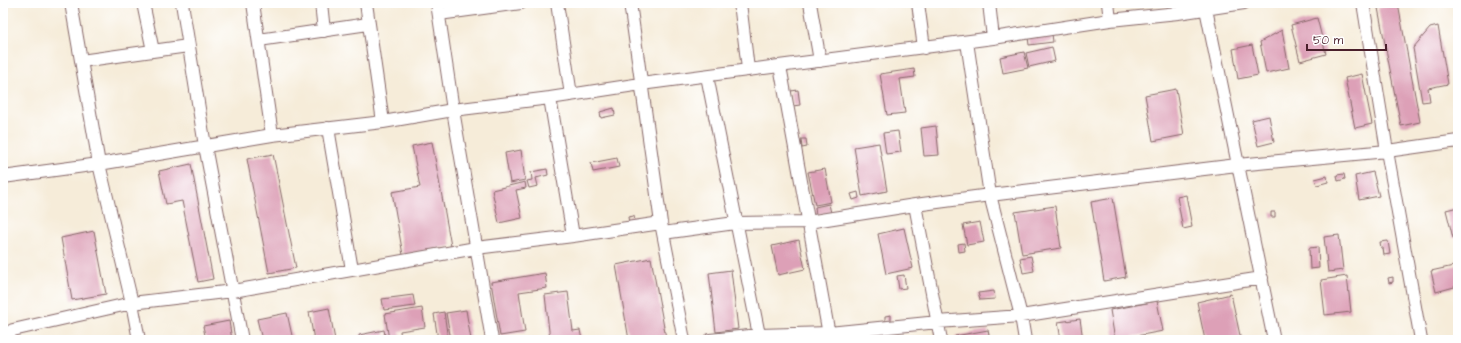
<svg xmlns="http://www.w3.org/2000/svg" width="1461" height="343" font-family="'Architects Daughter',sans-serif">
<rect width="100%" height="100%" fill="#fff"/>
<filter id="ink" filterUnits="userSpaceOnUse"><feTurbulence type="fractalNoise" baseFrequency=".025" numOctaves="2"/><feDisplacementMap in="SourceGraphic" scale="8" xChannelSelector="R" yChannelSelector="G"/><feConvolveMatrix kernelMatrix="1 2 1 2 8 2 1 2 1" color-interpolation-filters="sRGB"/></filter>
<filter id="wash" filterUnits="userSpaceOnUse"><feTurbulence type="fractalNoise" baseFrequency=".012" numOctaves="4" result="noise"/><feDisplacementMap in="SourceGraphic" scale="16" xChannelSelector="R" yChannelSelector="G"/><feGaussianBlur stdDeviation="0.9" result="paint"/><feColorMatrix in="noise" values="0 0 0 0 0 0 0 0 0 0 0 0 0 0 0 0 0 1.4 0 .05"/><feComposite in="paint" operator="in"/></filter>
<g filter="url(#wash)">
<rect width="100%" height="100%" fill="#f6ecd9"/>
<g id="blocks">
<!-- building -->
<path fill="#dda0b7" d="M1398 4 1420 122 1401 126 1378 8Z
M1317 18 1326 54 1300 61 1291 25Z
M1438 26 1448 84 1428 88 1430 101 1422 102 1413 48 1430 28Z
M1282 30 1289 68 1266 73 1260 42Z
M1052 34 1053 42 1029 45 1028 37Z
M1252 45 1258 75 1238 79 1233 49Z
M1052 47 1055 61 1029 67 1026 53Z
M1024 52 1028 68 1003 73 1000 57Z
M914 69 915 77 900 79 905 113 887 115 880 74Z
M1362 74 1372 124 1355 128 1345 78Z
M1176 89 1184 135 1153 141 1145 95Z
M798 90 800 105 793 106 791 91Z
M614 108 615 115 601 118 600 112Z
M1269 116 1274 142 1258 146 1252 120Z
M936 126 939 155 924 156 921 128Z
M898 131 901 152 886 154 883 133Z
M801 139H806L807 147 802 148Z
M432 142 451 246 403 255 392 192 420 187 412 146Z
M879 143 887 191 862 196 854 147Z
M521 150 525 180 510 183 505 153Z
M273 154 296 268 269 273 247 159Z
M617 158 619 167 593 172 591 163Z
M191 164 213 279 198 282 182 201 166 204 159 171Z
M547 169 548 175 536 178 538 186 529 188 527 181 532 180 531 172Z
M825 169 831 202 815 205 808 172Z
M1373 172 1379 196 1359 200 1355 176Z
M1344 174 1345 179 1338 181 1337 175Z
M1327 176 1328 182 1317 185 1315 179Z
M525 182 526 188 516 190 522 218 499 223 492 190Z
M858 192 859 198 853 200 851 194Z
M1186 195 1192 227 1183 229 1177 197Z
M1113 198 1126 277 1104 281 1091 202Z
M829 204 831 213 816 215 815 207Z
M1055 206 1061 248 1022 254 1015 212Z
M1458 207V237L1453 238 1446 210Z
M1271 212H1275V217H1271Z
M634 216 635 222 629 223 628 217Z
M980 222 984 242 967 245 963 225Z
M904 228 913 268 886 274 878 234Z
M94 231 106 294 72 300 61 238Z
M1339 235 1343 270 1328 272 1324 237Z
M799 240 805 269 778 275 772 246Z
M1388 241 1390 254 1384 255 1383 248H1381L1380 242Z
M964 243 965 251 959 252 958 244Z
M1318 247 1319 268 1310 269 1309 248Z
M1031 256 1034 271 1023 273 1020 258Z
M651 258 666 338 654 340H629L616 265Z
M1458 265V286L1436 292 1431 271Z
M731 270 738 329 716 332 709 273Z
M545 273 547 288 519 292 525 332 500 336 491 282Z
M904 275 906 288 899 289 897 276Z
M1347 276 1351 312 1325 315 1321 280Z
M1393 277V282L1389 283 1388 278Z
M994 291 995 299 980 300 978 293Z
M568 292 573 331 580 330 582 340H550L545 295Z
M1231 294 1241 340H1205L1197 302Z
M413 295 415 306 384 310 382 299Z
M1157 301 1163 331 1115 340 1110 310Z
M329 308 335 340H314L309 312Z
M422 308 425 327 400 331 401 340H389L385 314Z
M466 310 471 340H451L446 313Z
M444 312 448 340H438L434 314Z
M287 313 293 340H262L257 319Z
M891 315V321H885V316Z
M1080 319 1083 340H1061L1058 322Z
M229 321 232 340H206L203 326Z
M384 330 386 340H360L359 335Z
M988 330 990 340H956L955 336Z"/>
</g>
</g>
<g filter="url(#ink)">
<use href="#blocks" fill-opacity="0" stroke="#866768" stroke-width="1"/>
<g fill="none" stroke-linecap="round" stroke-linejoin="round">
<!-- minor casing -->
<g stroke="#866768" stroke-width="14">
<path id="minor" d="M71 3 99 164 132 303 139 340
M143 3 153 51
M182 3 205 146 242 340
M253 3 272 135
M321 3 324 31
M366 3 383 122
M437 3 453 110 492 340
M557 3 571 95
M630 3 661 223 684 340
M740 3 748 69
M810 3 820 61
M918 3 924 48
M989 3 993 38
M1108 3 1110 20
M1363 3 1387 151 1421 340
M1206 9 1274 340
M439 14 521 3
M259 40 368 24
M967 42 990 195 1021 316 1025 340
M81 61 188 46
M780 66 830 340
M707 76 760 340
M550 98 573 236
M328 128 352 270
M3 177 99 164 272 135 383 122 453 110 550 98 641 84 993 38 1110 20 1178 13 1244 3
M915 205 941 340
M663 233 735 223 808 222 915 205 990 195 1237 165 1387 151 1458 141
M3 336 13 330 132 303 233 291 476 248 573 236 661 223
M710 340 759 335 829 333 938 322 1021 316 1262 278"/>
</g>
<!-- minor -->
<use href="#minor" stroke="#fff" stroke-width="12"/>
</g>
</g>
<!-- margin -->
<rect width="1461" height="343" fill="none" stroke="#fff" stroke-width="16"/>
<!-- scale -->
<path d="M1307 44v6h79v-6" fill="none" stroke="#4a1f2b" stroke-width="2"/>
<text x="1313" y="44" font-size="12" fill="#4a1f2b" stroke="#ffffff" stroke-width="3" paint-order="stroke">50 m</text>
</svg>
